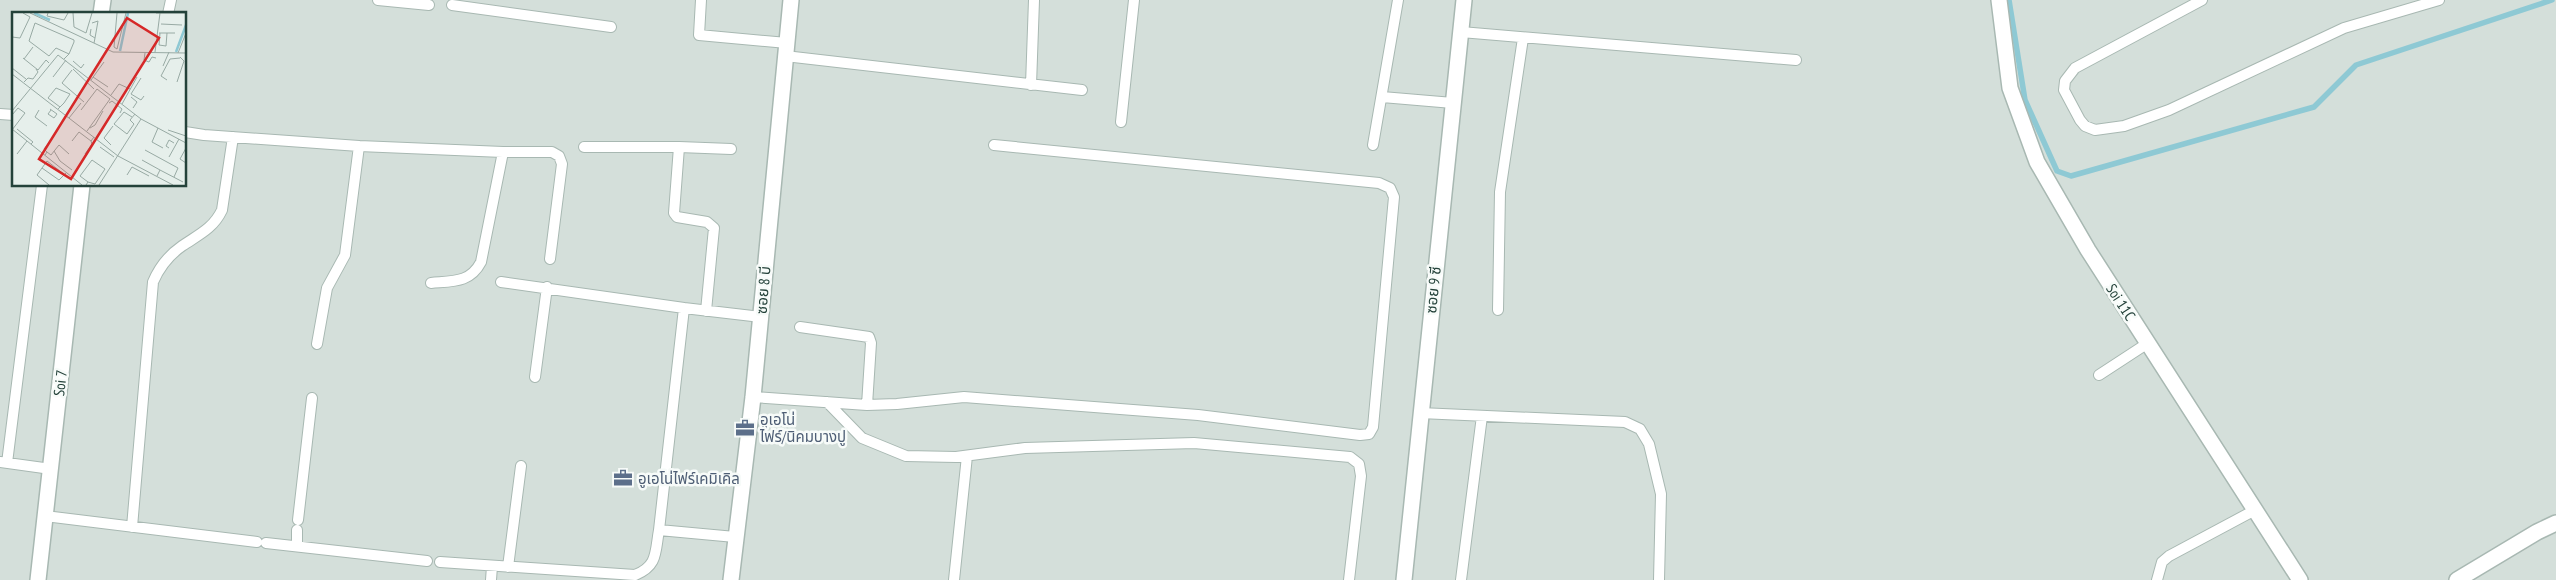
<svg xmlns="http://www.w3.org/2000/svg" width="2556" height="580" font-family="'PT Sans Narrow','Noto Sans Thai',sans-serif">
<rect width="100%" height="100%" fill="#e6efeb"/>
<!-- built -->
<path fill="#d4dfda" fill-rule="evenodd" d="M0 0H2556V580H0ZM14 14H185V185H14Z"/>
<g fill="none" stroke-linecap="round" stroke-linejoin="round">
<!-- stream -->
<path stroke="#8ec9d4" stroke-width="5.5" d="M2009 0 2025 100 2057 171 2071 176 2314 107 2356 65 2552 0"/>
<!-- service casing -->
<g stroke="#a8b8b2" stroke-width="12">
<path id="service" d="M378 0 429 5
M701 0 699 35 787 43
M2202 0 2075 68 2065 81 2064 90 2080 120 2085 126 2095 130 2124 126 2169 110 2344 28 2439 0
M452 5 611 27
M168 14 171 0
M1461 32 1796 60
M785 56 1082 90
M1031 85 1034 0
M1382 97 1453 103
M0 114 14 115
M1121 122 1134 0
M185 132 204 135 359 146 345 255 327 288 317 344
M1373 145 1398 0
M359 146 503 152
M584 147H679
M501 282 684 308 659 530 735 537
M431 283C453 281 470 283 481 262L503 152H552L559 156 562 164 550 259
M684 308 761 317
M1498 310 1500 192 1523 38
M706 311 714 228 707 222 677 217 674 213 679 147 731 149
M800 327 869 337 871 343 867 405
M2099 375 2148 343
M535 377 547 287
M753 397 867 405 897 404 964 397 1198 415 1360 435 1369 434 1373 427 1394 197 1390 188 1379 183 994 145
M827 402 862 438 906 456 956 457 1025 448 1194 443 1350 457 1359 464 1361 476 1349 580
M1420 413 1625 422 1640 429 1649 444 1661 494 1659 580
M0 462 51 469
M7 463 42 185
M45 516 257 542
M298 520 312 398
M132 527 153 282C159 268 169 255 182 246 198 235 213 229 222 210L233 137
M266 543 427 561
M297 546V530
M440 562 635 575C658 566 655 552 659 530
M508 567 521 466
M491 580 492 566
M954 580 967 456
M1461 580 1482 416
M2157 580 2162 562 2169 556 2255 510"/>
</g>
<!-- minor casing -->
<g stroke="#a8b8b2" stroke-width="18">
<path id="minor" d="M1999 0 2010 88 2037 162 2088 250 2300 580
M101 14 103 0
M38 580 82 185
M2457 580 2537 532 2556 523"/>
</g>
<!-- tertiary casing -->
<g stroke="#a8b8b2" stroke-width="18">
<path id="tertiary" d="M731 580 753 397 791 0
M1404 580 1464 0"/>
</g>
<!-- service -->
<use href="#service" stroke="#fff" stroke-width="10"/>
<!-- minor -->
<use href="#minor" stroke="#fff" stroke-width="15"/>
<!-- tertiary -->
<use href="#tertiary" stroke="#fff" stroke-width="15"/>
</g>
<!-- icons -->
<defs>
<g id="office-bare" transform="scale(1.5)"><path d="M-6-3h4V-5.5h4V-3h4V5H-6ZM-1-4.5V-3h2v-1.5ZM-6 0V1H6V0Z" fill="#5c6f8a" stroke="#f7fbf9" stroke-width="2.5" paint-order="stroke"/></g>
</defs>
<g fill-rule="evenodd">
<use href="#office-bare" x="745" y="428"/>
<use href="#office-bare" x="623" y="478"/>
</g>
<g text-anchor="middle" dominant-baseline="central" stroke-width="5" stroke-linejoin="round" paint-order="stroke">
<!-- street labels -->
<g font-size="15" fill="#24423a" stroke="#f7fbf9">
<text transform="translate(763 290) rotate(-85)">ซอย 8 บี</text>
<text transform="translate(1433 290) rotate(-84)">ซอย 9 ซี</text>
<text transform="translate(2121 302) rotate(57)">Soi 11C</text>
<text transform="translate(60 383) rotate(-84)">Soi 7</text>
</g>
<!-- service labels -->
<g font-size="15" fill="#4e5e75" stroke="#f7fbf9" text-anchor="start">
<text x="760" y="419">อูเอโน่<tspan x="760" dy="17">ไฟร์/นิคมบางปู</tspan></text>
<text x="638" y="478">อูเอโน่ไฟร์เคมิเคิล</text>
</g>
</g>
<!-- overview -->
<g transform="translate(12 12)">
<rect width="174" height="174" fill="#e6efeb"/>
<path fill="none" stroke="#8ec9d4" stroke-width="2.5" d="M22 1 38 8M108 39 116 1M164 40 174 13"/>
<path fill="none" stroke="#98aaa4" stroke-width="1" d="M18 1 101 40 174 41M36 1 35 4 52 8 56 1M61 1 62 15 74 21 80 1M144 1H174M80 11 86 9 83 26M149 12 170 13M79 17 78 23 83 26 82 31M147 21H163M148 21 147 33 154 34 155 21M0 25 8 26 18 5 11 1M105 37 114 1M105 37 102 35 105 1M143 40 148 1M133 41 132 48 137 50 140 45 144 46M166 41 174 21M11 46 26 58 34 48 37 51M12 47 21 35M52 47 57 42 62 30V28L23 11 17 29 37 44 44 36 57 42M61 49 69 56 72 52M151 54 157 40M0 56 14 67M61 57 82 77M60 58 50 71 72 90M0 62 106 144 161 173M41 65 54 48M81 65 96 75M129 66 119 82 129 88 132 84M79 68 92 50M155 68 149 64 158 47 168 46M12 70 16 66 21 67 26 60 24 57M165 70 172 49 168 45M99 83 107 72 118 77M119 85 125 90 121 96M97 91 100 89 110 97 108 101M110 92 125 65M38 97 45 102 42 106 36 102 39 98M46 97 52 91 58 82 44 76 36 86 48 95M27 98 23 105 35 114M69 98 85 77 98 87 75 119M0 99 46 43 129 107 174 131M0 103 6 96 13 101 0 118M120 105 112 100 102 112 115 122 122 112 118 108 123 102M57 106 69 91M78 116 83 113 91 99M146 116 140 130 151 136M0 117 70 173M5 117 21 130 19 132M156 118 174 124M60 129 67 120 79 129 82 125M99 133 92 126 101 114M88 135 102 145M157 136 154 134 157 128 162 131M174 136 168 147 174 151M133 138 166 156 162 165M42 139 48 149 60 158M35 140 32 137 42 124M5 142 15 129M73 142 80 132 79 129M33 143 35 140 39 143 47 133 57 142M157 145 167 127M130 148 148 158 145 164M30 156 35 149 53 163M148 158 171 170M115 163 120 155 137 164M37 173 25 163 30 156 47 168 54 161M74 173 76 170 68 164 80 148 93 157 83 172 76 170M87 173 129 107"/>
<path fill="#d62828" fill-opacity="0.15" stroke="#d62828" stroke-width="2.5" d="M115 6 147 26 59 167 27 147Z"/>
<rect width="174" height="174" fill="none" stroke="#24423a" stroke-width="2.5"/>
</g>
</svg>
